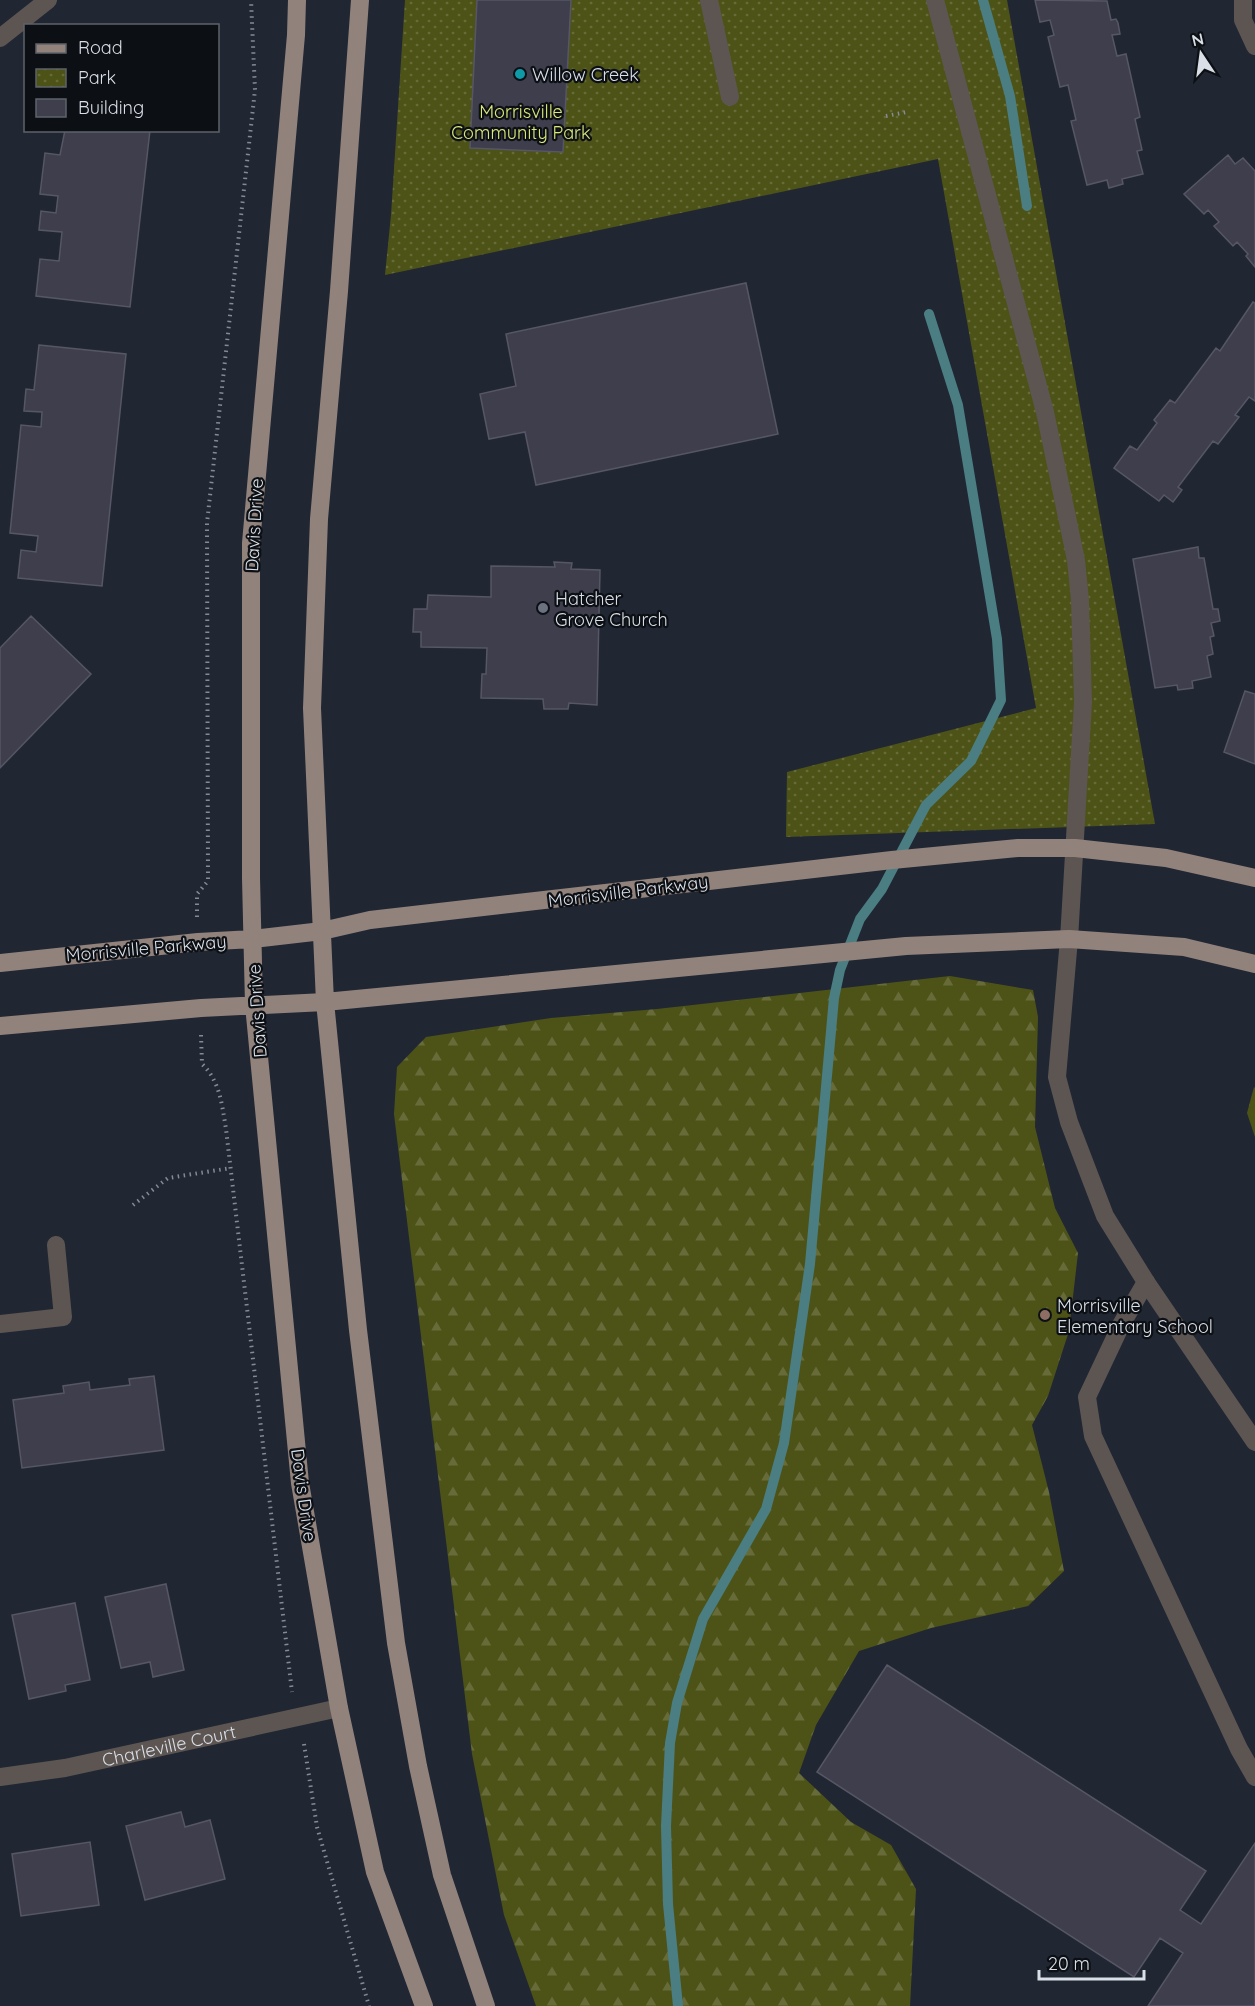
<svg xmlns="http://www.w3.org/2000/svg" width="1255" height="2006" font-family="Quicksand,sans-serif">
<defs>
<pattern id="forest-firs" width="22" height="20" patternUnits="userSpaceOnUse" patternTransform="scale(1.5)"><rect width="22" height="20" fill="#4d5317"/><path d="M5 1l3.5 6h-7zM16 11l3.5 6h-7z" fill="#666b39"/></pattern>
<pattern id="park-dots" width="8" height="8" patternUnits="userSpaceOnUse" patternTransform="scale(1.5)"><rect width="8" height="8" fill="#4d5317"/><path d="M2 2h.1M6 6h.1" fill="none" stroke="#666b39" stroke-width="1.8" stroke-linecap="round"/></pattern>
</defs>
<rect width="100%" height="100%" fill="#202733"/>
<!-- forest -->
<path fill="url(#forest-firs)" d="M950 976 1033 990 1038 1017 1035 1127 1055 1208 1078 1253 1069 1331 1048 1396 1032 1425 1049 1492 1064 1571 1028 1606 931 1628 859 1651 816 1725 799 1773 851 1822 891 1845 916 1889 910 2006H536L504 1915 472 1754 394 1114 397 1067 426 1037 551 1018 657 1009Z
M1254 1087 1255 1088V1137L1247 1113Z"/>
<!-- park -->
<path fill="url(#park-dots)" d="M405 0H1007L1155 824 786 837 787 772 1036 708 938 159 385 275 391 215Z"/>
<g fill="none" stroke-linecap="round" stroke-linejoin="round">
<!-- stream -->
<path stroke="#4b7e82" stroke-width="10" d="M983 0 1010 96 1027 206
M678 2006 668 1904 666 1826 670 1743 677 1703 703 1619 766 1509 784 1443 810 1264 834 998 840 970 860 919 882 889 926 805 971 761 1001 700 997 639 958 405 929 314"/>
</g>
<!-- building -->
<path fill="#3e3e4c" stroke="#565666" stroke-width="1.5" d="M477 0H571L563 152 470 148Z
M1035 0 1107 1 1111 20 1116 19 1118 23 1120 34 1112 35 1117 56 1126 54 1140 117 1135 119 1142 150 1137 151 1143 174 1122 179 1123 184 1109 188 1107 180 1087 185 1071 121 1076 120 1068 85 1060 87 1048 37 1054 35 1050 20 1040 22Z
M65 130H150L130 307 36 296 40 259 59 261 62 232 39 230 41 211 56 213 58 196 40 194 45 153 60 155Z
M1228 155 1235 164 1243 158 1255 171V267L1246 256 1248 254 1237 242 1233 246 1214 226 1219 222 1208 210 1204 214 1184 194Z
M746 283 778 434 536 485 525 432 489 439 480 394 516 386 506 334Z
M1253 302 1255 303V401L1249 397 1235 415 1239 417 1218 444 1213 441 1178 487 1182 490 1173 502 1164 495 1159 501 1114 468 1130 446 1137 450 1157 423 1154 420 1170 400 1175 403 1216 348 1220 351Z
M39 345 126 354 102 586 18 578 21 550 36 552 38 536 10 533 21 425 41 427 42 412 24 411 26 389 34 390Z
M1198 547 1199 558H1204L1213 609H1218L1220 621 1211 623 1214 636 1210 637 1213 654 1207 656 1211 677 1192 681 1193 688 1178 690 1177 685 1155 688 1133 559Z
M554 562 572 563 571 569 600 570 597 705 569 703 568 709H544L543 699 481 698 482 674H486L487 648 421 647V632H413L414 609H427L428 595 491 597V566L555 567Z
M31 616 91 674 0 768V648Z
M1245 691 1255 694V764L1224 752Z
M154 1376 164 1450 22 1468 13 1400 64 1393 63 1386 89 1382 90 1390 130 1385 129 1379Z
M166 1584 184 1670 153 1677 150 1662 121 1668 105 1597Z
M75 1603 90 1680 65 1685 66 1691 29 1699 12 1615Z
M887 1665 1206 1871 1180 1910 1201 1924 1255 1843V2006H1148L1183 1953 1160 1938 1134 1977 817 1772Z
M181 1812 185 1827 210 1820 225 1879 145 1900 126 1826Z
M90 1842 99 1905 21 1916 12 1854Z"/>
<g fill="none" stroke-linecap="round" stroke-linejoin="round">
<!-- path -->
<path stroke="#858b95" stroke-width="4" stroke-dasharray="1.5 4.5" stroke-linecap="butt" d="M886 116 907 112
M197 917V894L208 881 207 523 255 90 251 0
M201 1035 202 1064C220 1081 222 1105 226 1129L292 1692
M133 1205 168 1178 231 1168
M304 1744 317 1827 369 2006"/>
<!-- minor -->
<g stroke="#5d5552" stroke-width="18">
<path d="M709 0 730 97"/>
<path d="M935 0 1045 412 1076 560 1080 600 1083 702 1069 939 1057 1077 1069 1122 1105 1216 1146 1282 1255 1442"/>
<path d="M1243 0V20L1255 46"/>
<path d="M0 38 48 0"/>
<path d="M1146 1282 1121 1325 1087 1397 1093 1436 1239 1749 1255 1777"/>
<path d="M0 1324 63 1317 56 1245"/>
<path id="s1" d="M0 1777 65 1768 339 1708"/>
</g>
<!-- major -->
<path stroke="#92827c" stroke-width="18" d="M297 0 296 35 251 543V878L254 1005 300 1483 339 1708 375 1872 424 2006
M360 0 339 291 319 519 312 708 325 1002 358 1330 396 1643 418 1766 442 1875 486 2006
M0 963 198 942 253 939 322 931 370 920 892 860 1018 848H1075L1166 858 1255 878
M0 1026 201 1008 325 1002 906 946 1069 939 1184 947 1255 964"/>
</g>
<!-- markers -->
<circle fill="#0f9aa8" stroke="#0c1015" stroke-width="2" cx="520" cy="74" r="6"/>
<circle fill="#6b7280" stroke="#0c1015" stroke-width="2" cx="543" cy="608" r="6"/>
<circle fill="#8d6e63" stroke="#0c1015" stroke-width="2" cx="1045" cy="1315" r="6"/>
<g text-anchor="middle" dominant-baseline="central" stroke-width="4.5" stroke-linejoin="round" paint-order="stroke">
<!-- poi labels -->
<g font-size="18" fill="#dadfe7" stroke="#0c1015" text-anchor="start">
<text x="532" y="74">Willow Creek</text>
<text x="555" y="598">Hatcher<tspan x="555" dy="21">Grove Church</tspan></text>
<text x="1057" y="1305">Morrisville<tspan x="1057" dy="21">Elementary School</tspan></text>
</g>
<!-- park labels -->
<g font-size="18" fill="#dbe979" stroke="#0c1015">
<text x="521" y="111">Morrisville<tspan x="521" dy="21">Community Park</tspan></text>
</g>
<!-- street labels -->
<g font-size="18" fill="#dadfe7" stroke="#0c1015">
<text transform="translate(254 525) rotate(-87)">Davis Drive</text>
<text transform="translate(628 891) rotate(-7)">Morrisville Parkway</text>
<text transform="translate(146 948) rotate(-5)">Morrisville Parkway</text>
<text transform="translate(257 1011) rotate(-94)">Davis Drive</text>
<text transform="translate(304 1495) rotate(82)">Davis Drive</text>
<text stroke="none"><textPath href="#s1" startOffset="172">Charleville Court</textPath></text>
</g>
</g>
<!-- legend -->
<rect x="24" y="24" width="195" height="108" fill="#0c1015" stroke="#5e6369" stroke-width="1.5"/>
<rect x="36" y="44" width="30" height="9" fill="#92827c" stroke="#5e6369" stroke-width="1.5"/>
<text x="78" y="54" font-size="18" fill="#dadfe7">Road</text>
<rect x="36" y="69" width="30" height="18" fill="url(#park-dots)" stroke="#5e6369" stroke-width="1.5"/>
<text x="78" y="84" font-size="18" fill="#dadfe7">Park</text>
<rect x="36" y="99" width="30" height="18" fill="#3e3e4c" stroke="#5e6369" stroke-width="1.5"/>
<text x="78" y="114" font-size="18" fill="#dadfe7">Building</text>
<!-- north arrow -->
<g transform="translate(1201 54) rotate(347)" stroke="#0c1015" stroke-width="4.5" paint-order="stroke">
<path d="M0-4.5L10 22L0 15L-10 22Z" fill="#dadfe7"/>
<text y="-9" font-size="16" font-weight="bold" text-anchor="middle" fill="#dadfe7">N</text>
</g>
<!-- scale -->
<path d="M1039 1970v9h105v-9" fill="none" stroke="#dadfe7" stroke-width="3"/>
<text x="1048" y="1970" font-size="18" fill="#dadfe7" stroke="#0c1015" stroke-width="4.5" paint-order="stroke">20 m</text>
</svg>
